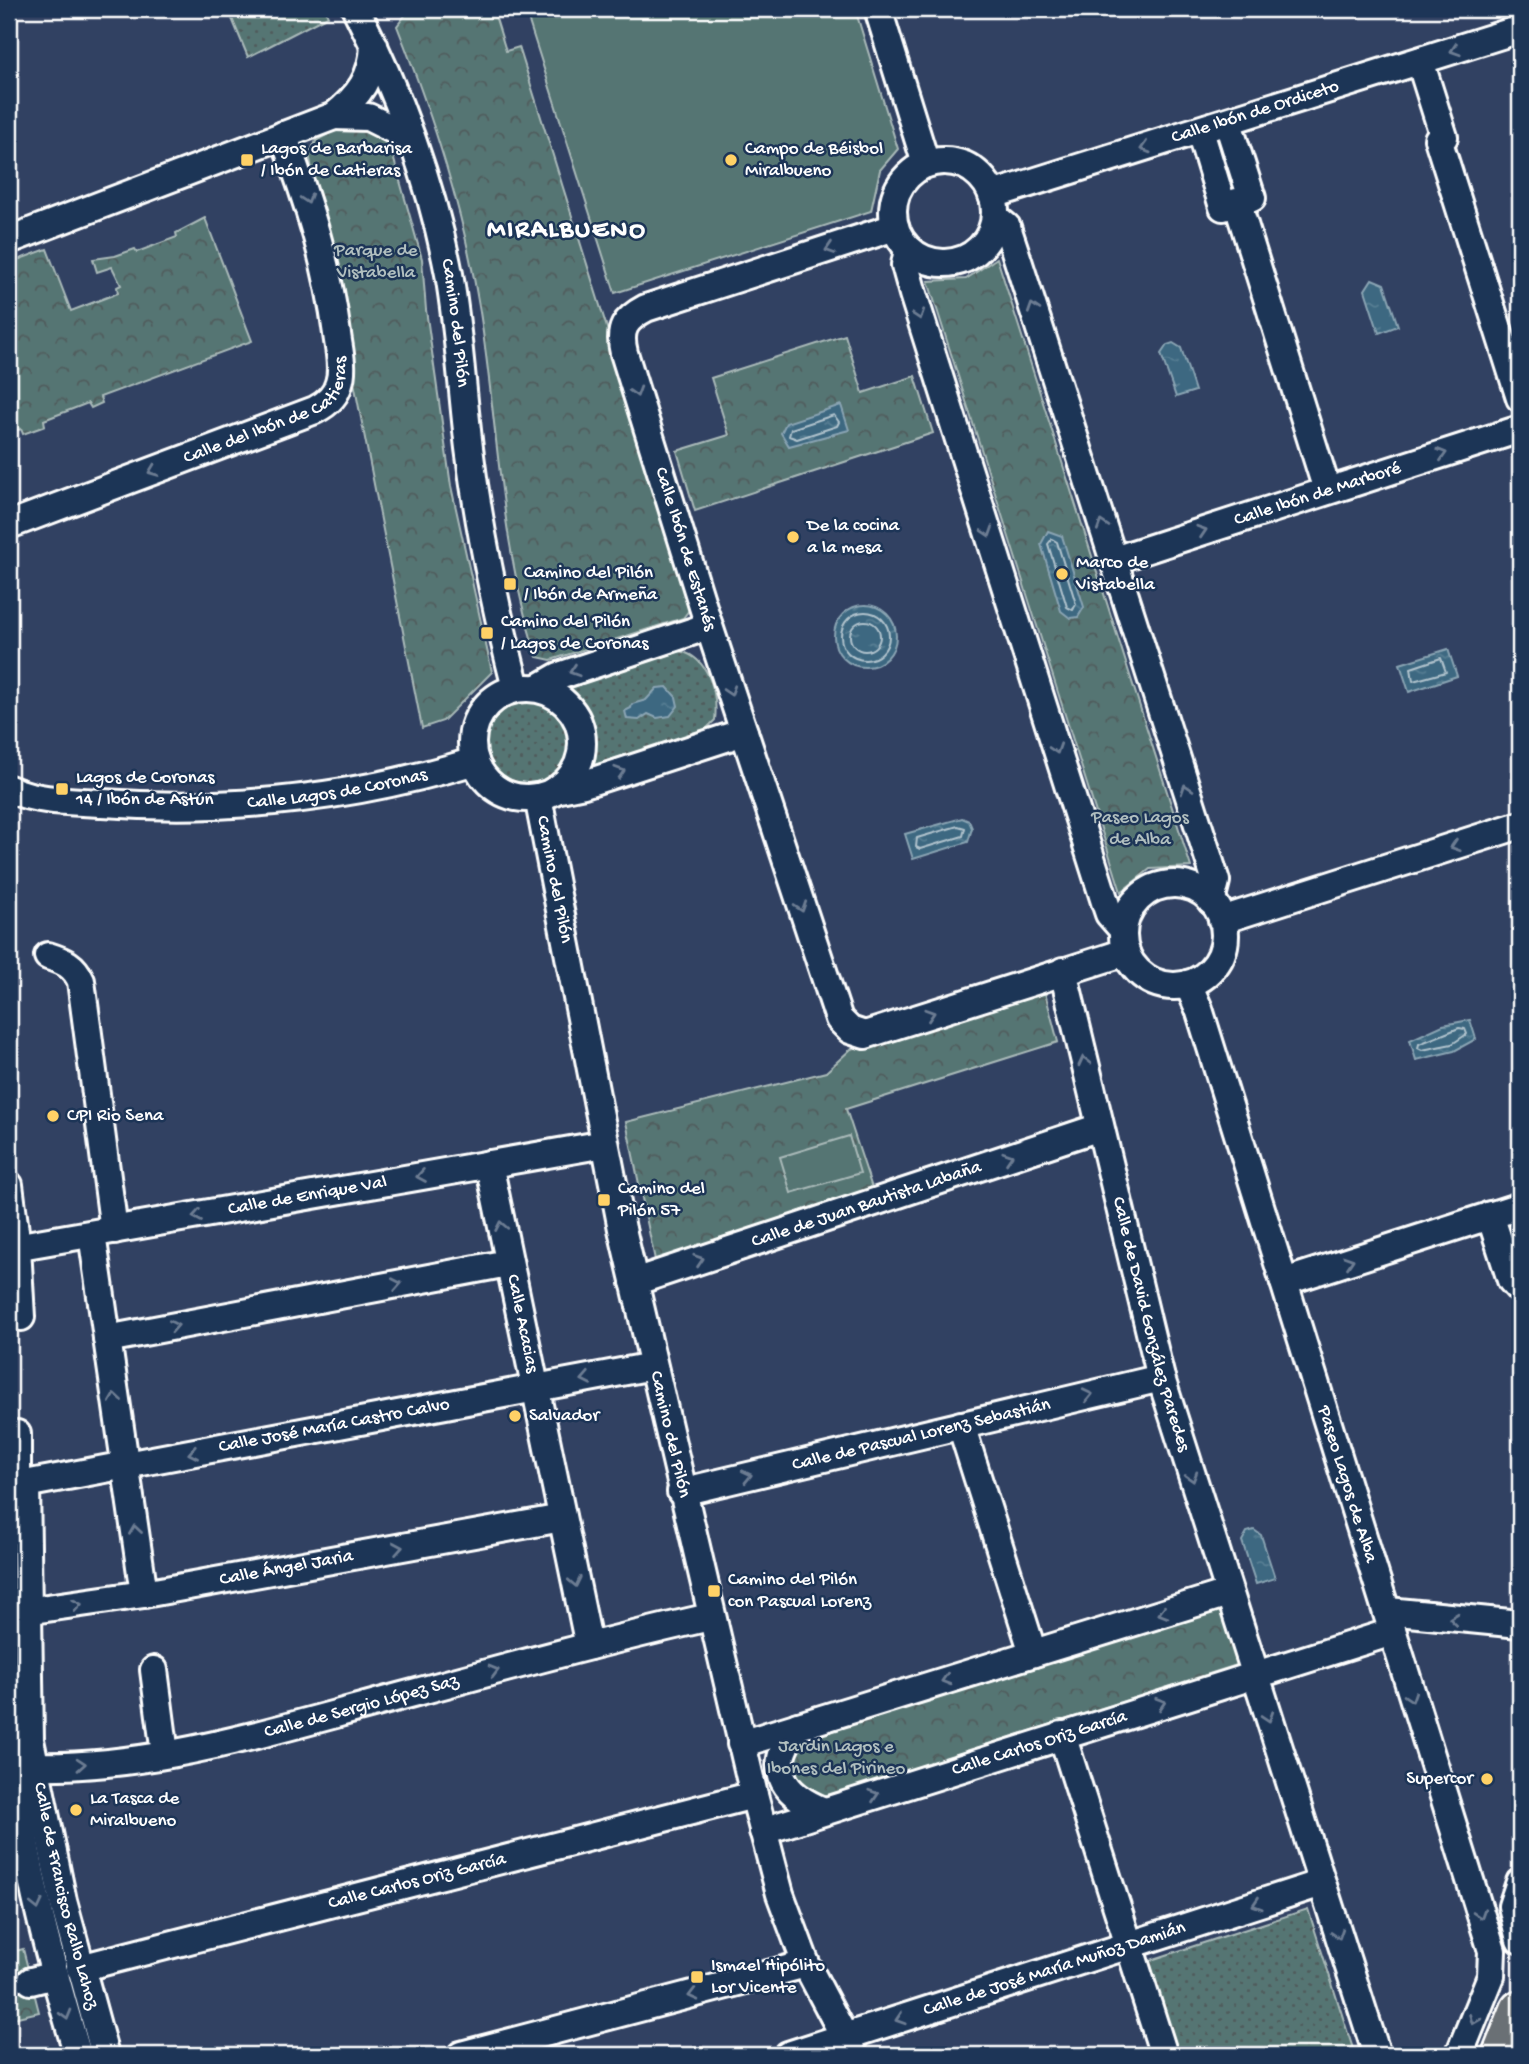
<svg xmlns="http://www.w3.org/2000/svg" width="1529" height="2064" font-family="'Gochi Hand',sans-serif">
<defs>
<pattern id="grass-dots" width="8" height="8" patternUnits="userSpaceOnUse" patternTransform="scale(1.75)"><rect width="8" height="8" fill="#557473"/><path d="M2 2h.1M6 6h.1" fill="none" stroke="#505c5c" stroke-width="1.8" stroke-linecap="round"/></pattern>
<pattern id="forest-crowns" width="20" height="18" patternUnits="userSpaceOnUse" patternTransform="scale(1.75)"><rect width="20" height="18" fill="#557473"/><path d="M2 6a3 3 0 1 1 6 0M12 15a3 3 0 1 1 6 0" fill="none" stroke="#505c5c"/></pattern>
<pattern id="water-ripples" width="26" height="14" patternUnits="userSpaceOnUse" patternTransform="scale(1.75)"><rect width="26" height="14" fill="#3c6881"/><path d="M2 4q2-2 4 0t4 0M15 11q2-2 4 0t4 0" fill="none" stroke="#597f94"/></pattern>
</defs>
<rect width="100%" height="100%" fill="#314162"/>
<filter id="ink" filterUnits="userSpaceOnUse"><feTurbulence type="fractalNoise" baseFrequency=".0143" numOctaves="2"/><feDisplacementMap in="SourceGraphic" scale="14" xChannelSelector="R" yChannelSelector="G"/><feConvolveMatrix kernelMatrix="1 2 1 2 8 2 1 2 1" color-interpolation-filters="sRGB"/></filter>
<g filter="url(#ink)">
<!-- grass -->
<path fill="url(#grass-dots)" stroke="#aabab9" stroke-width="2" d="M228 9H325L328 16 248 57Z
M680 651C709 658 718 693 715 720L703 732 594 767C598 735 591 709 567 687Z
M481 743a45 45 0 1 1 90 0a45 45 0 1 1-90 0Z
M1308 1909 1355 2055H1178L1148 1961Z"/>
<!-- forest -->
<path fill="url(#forest-crowns)" stroke="#aabab9" stroke-width="2" d="M410 9H493L506 51 519 47 690 593 693 605 683 618 551 660 537 657C500 546 498 426 480 312 464 212 434 120 397 26Z
M341 127 387 135 422 259 426 310 451 486 492 672 443 721 422 728 309 154 316 141Z
M205 218 252 341 100 397 102 403 91 408 88 403 44 420 45 426 23 434 21 429 9 433V263L47 249 71 311 118 293 117 287 121 285 112 267 97 272 93 259 115 256 135 249 137 252 177 237 176 233Z
M997 258 1191 867 1150 869 1121 892 928 281 966 279Z
M845 335 863 393 915 376 933 433 695 511 677 451 729 435 711 378Z
M1044 989 1058 1042 846 1109 873 1191 655 1260 626 1122 826 1072 851 1049Z
M1222 1605 1240 1664 824 1797 802 1788 791 1776V1753L802 1733Z
M23 1949 39 2012 9 2019V1953Z"/>
<!-- pitch -->
<path fill="#557473" stroke="#aabab9" stroke-width="2" d="M525 9H855L898 149 880 170 871 211 615 293Z
M849 1136 860 1173 791 1193 780 1157Z"/>
<!-- water -->
<path fill="url(#water-ripples)" stroke="#8aa4b3" stroke-width="2" d="M1372 279 1384 284 1398 326 1379 333 1365 290Z
M1173 343 1181 348 1195 391 1176 397 1161 354 1167 345Z
M841 405 849 430 789 446 781 433 786 423Z
M1048 531 1062 536 1084 607 1078 617 1070 618 1061 611 1041 544Z
M834 636a31 31 0 1 1 62 0a31 31 0 1 1-62 0Z
M1448 649 1457 676 1409 692 1400 664Z
M667 687 676 697 678 706 670 716 657 718 648 714 639 720 627 719 625 711 631 708 632 704 646 700 657 688Z
M962 818 969 821 972 828 968 842 913 859 905 834Z
M1470 1020 1476 1039 1454 1051 1416 1060 1410 1040 1443 1025Z
M1254 1530 1261 1535 1275 1578 1256 1584 1242 1541 1247 1532Z"/>
<g fill="none" stroke-linecap="round" stroke-linejoin="round">
<!-- shore -->
<path stroke="#b1c3cd" stroke-width="2" d="M834 415 839 422 837 426 797 439 789 436 791 429Z
M1052 539 1057 542 1076 604 1073 610 1067 607 1048 544Z
M841 636a24 24 0 1 1 48 0a24 24 0 1 1-48 0Z
M850 636a15 15 0 1 1 30 0a15 15 0 1 1-30 0Z
M1441 658 1446 672 1413 681 1411 668Z
M958 826 965 828 963 836 920 849 916 847 917 838Z
M1459 1028 1465 1029 1467 1034 1452 1044 1422 1050 1418 1048 1419 1044Z"/>
<!-- minor casing -->
<g stroke="#fff" stroke-width="32">
<g id="minor">
<path id="s1" d="M356 9C398 92 431 182 449 274 459 332 462 390 469 448 479 529 496 610 516 688"/>
<path d="M878 9 926 164"/>
<path d="M1420 61 1444 137 1438 139 1520 398"/>
<path d="M334 116 368 117 410 138"/>
<path d="M1200 131 1223 207 1252 198 1228 123"/>
<circle cx="944" cy="212" r="51"/>
<path id="s2" d="M992 195 1520 29"/>
<path d="M1237 202 1327 490"/>
<path d="M995 217 1007 227 1014 248 1216 881 1211 901"/>
<path id="s3" d="M895 227 646 308C625 319 618 329 624 353L709 626 839 1019 850 1030 865 1035 1126 952"/>
<path d="M9 240 334 116C359 96 373 77 374 45"/>
<path d="M908 249 905 265 913 294 1105 902 1109 914 1123 930"/>
<path id="s4" d="M9 525 315 410C327 404 336 396 339 383 344 368 339 350 337 334 328 265 308 201 283 135"/>
<path id="s5" d="M1114 560 1520 429"/>
<path d="M538 688 559 676 709 626"/>
<circle cx="527" cy="743" r="55"/>
<path id="s6" d="M9 789C39 802 70 801 103 803 229 812 354 798 475 761"/>
<path d="M555 790 584 784 744 732"/>
<path id="s7" d="M538 797 622 1229 754 1795 780 1894 806 1964 854 2055"/>
<circle cx="1174" cy="935" r="51"/>
<path d="M1222 920 1520 825"/>
<path d="M48 956C64 961 74 965 81 981L114 1230"/>
<path id="s8" d="M1063 971 1161 1378 1377 2055"/>
<path id="s9" d="M1188 984 1199 1009 1492 1951 1491 1976 1459 2055"/>
<path id="s10" d="M489 1164 589 1646"/>
<path d="M9 1185 17 1247 21 1317"/>
<path d="M1490 1215 1511 1280 1520 1290"/>
<path d="M92 1234 144 1594"/>
<path id="s11" d="M9 1248 605 1144"/>
<path id="s12" d="M634 1282 1100 1127"/>
<path d="M1284 1282 1520 1206"/>
<path d="M107 1339 508 1263"/>
<path d="M961 1425 1033 1653"/>
<path id="s13" d="M26 1484 30 1740 63 1901 105 2055"/>
<path d="M17 1486V1434"/>
<path id="s14" d="M9 1487 653 1366"/>
<path id="s15" d="M681 1492 1161 1378"/>
<path d="M1388 1611 1520 1624"/>
<path id="s16" d="M12 1613 144 1594 562 1518"/>
<path d="M154 1670 165 1754"/>
<path d="M11 1701C13 1822 43 1939 78 2055"/>
<path d="M798 1726C766 1766 779 1793 824 1811"/>
<path d="M1062 1735 1164 2055"/>
<path d="M741 1744 1228 1593"/>
<path id="s17" d="M9 1765C130 1774 253 1736 369 1705 483 1674 595 1643 710 1617"/>
<path id="s18" d="M763 1831 1392 1632"/>
<path d="M1520 1882 1512 1906 1520 1940"/>
<path id="s19" d="M80 1968 754 1795"/>
<path d="M31 1981 55 1975"/>
<path d="M461 2055 806 1964"/>
<path id="s20" d="M788 2055 1322 1883"/>
</g>
</g>
<!-- highway casing -->
<g stroke="#fff" stroke-width="44">
<path id="highway" d="M1502 2055 1520 2010"/>
</g>
<!-- minor -->
<use href="#minor" stroke="#1d3557" stroke-width="26"/>
<!-- highway -->
<use href="#highway" stroke="#6b6f75" stroke-width="38"/>
</g>
<!-- one-way arrows -->
<defs><path id="oneway-chevron" d="M-2-3.5L2.5 0L-2 3.5" fill="none" stroke-width="1.6" stroke-linecap="round" stroke-linejoin="round" transform="scale(1.75)"/></defs>
<g stroke="#6c7c92">
<use href="#oneway-chevron" transform="translate(1455 50) rotate(162)"/>
<use href="#oneway-chevron" transform="translate(1145 148) rotate(163)"/>
<use href="#oneway-chevron" transform="translate(307 199) rotate(72)"/>
<use href="#oneway-chevron" transform="translate(830 249) rotate(162)"/>
<use href="#oneway-chevron" transform="translate(1033 308) rotate(-108)"/>
<use href="#oneway-chevron" transform="translate(919 315) rotate(72)"/>
<use href="#oneway-chevron" transform="translate(636 392) rotate(73)"/>
<use href="#oneway-chevron" transform="translate(1442 454) rotate(-17)"/>
<use href="#oneway-chevron" transform="translate(153 471) rotate(159)"/>
<use href="#oneway-chevron" transform="translate(1102 525) rotate(-108)"/>
<use href="#oneway-chevron" transform="translate(1202 531) rotate(-18)"/>
<use href="#oneway-chevron" transform="translate(988 532) rotate(72)"/>
<use href="#oneway-chevron" transform="translate(574 671) rotate(162)"/>
<use href="#oneway-chevron" transform="translate(730 691) rotate(72)"/>
<use href="#oneway-chevron" transform="translate(1056 749) rotate(72)"/>
<use href="#oneway-chevron" transform="translate(620 772) rotate(-18)"/>
<use href="#oneway-chevron" transform="translate(1186 789) rotate(-108)"/>
<use href="#oneway-chevron" transform="translate(1455 846) rotate(162)"/>
<use href="#oneway-chevron" transform="translate(801 907) rotate(72)"/>
<use href="#oneway-chevron" transform="translate(930 1014) rotate(-18)"/>
<use href="#oneway-chevron" transform="translate(1084 1061) rotate(-103)"/>
<use href="#oneway-chevron" transform="translate(1008 1157) rotate(-18)"/>
<use href="#oneway-chevron" transform="translate(421 1176) rotate(170)"/>
<use href="#oneway-chevron" transform="translate(197 1216) rotate(170)"/>
<use href="#oneway-chevron" transform="translate(501 1226) rotate(-101)"/>
<use href="#oneway-chevron" transform="translate(699 1260) rotate(-18)"/>
<use href="#oneway-chevron" transform="translate(1349 1261) rotate(-18)"/>
<use href="#oneway-chevron" transform="translate(397 1284) rotate(-11)"/>
<use href="#oneway-chevron" transform="translate(174 1326) rotate(-11)"/>
<use href="#oneway-chevron" transform="translate(586 1379) rotate(169)"/>
<use href="#oneway-chevron" transform="translate(1088 1395) rotate(-13)"/>
<use href="#oneway-chevron" transform="translate(115 1398) rotate(-98)"/>
<use href="#oneway-chevron" transform="translate(193 1453) rotate(169)"/>
<use href="#oneway-chevron" transform="translate(747 1476) rotate(-13)"/>
<use href="#oneway-chevron" transform="translate(1192 1477) rotate(73)"/>
<use href="#oneway-chevron" transform="translate(135 1530) rotate(-98)"/>
<use href="#oneway-chevron" transform="translate(398 1548) rotate(-10)"/>
<use href="#oneway-chevron" transform="translate(575 1582) rotate(78)"/>
<use href="#oneway-chevron" transform="translate(77 1605) rotate(-9)"/>
<use href="#oneway-chevron" transform="translate(1163 1613) rotate(163)"/>
<use href="#oneway-chevron" transform="translate(1454 1619) rotate(-174)"/>
<use href="#oneway-chevron" transform="translate(494 1671) rotate(-15)"/>
<use href="#oneway-chevron" transform="translate(946 1680) rotate(163)"/>
<use href="#oneway-chevron" transform="translate(1411 1697) rotate(72)"/>
<use href="#oneway-chevron" transform="translate(1161 1703) rotate(-18)"/>
<use href="#oneway-chevron" transform="translate(1268 1717) rotate(72)"/>
<use href="#oneway-chevron" transform="translate(81 1764) rotate(-4)"/>
<use href="#oneway-chevron" transform="translate(874 1795) rotate(-18)"/>
<use href="#oneway-chevron" transform="translate(1257 1904) rotate(162)"/>
<use href="#oneway-chevron" transform="translate(37 1905) rotate(77)"/>
<use href="#oneway-chevron" transform="translate(1480 1914) rotate(72)"/>
<use href="#oneway-chevron" transform="translate(1338 1934) rotate(72)"/>
<use href="#oneway-chevron" transform="translate(693 1995) rotate(166)"/>
<use href="#oneway-chevron" transform="translate(66 2015) rotate(74)"/>
<use href="#oneway-chevron" transform="translate(900 2019) rotate(162)"/>
<use href="#oneway-chevron" transform="translate(1474 2020) rotate(112)"/>
</g>
</g>
<!-- markers -->
<g fill="#ffd166" stroke="#1d3557" stroke-width="2.5">
<rect x="240" y="153" width="14" height="14" rx="3.5"/>
<circle cx="731" cy="160" r="7"/>
<circle cx="793" cy="537" r="7"/>
<circle cx="1062" cy="574" r="7"/>
<rect x="503" y="577" width="14" height="14" rx="3.5"/>
<rect x="480" y="626" width="14" height="14" rx="3.5"/>
<rect x="55" y="782" width="14" height="14" rx="3.5"/>
<circle cx="53" cy="1116" r="7"/>
<rect x="597" y="1193" width="14" height="14" rx="3.5"/>
<circle cx="515" cy="1416" r="7"/>
<rect x="707" y="1584" width="14" height="14" rx="3.5"/>
<circle cx="1487" cy="1779" r="7"/>
<circle cx="76" cy="1810" r="7"/>
<rect x="690" y="1970" width="14" height="14" rx="3.5"/>
</g>
<g text-anchor="middle" dominant-baseline="central" stroke-width="5" stroke-linejoin="round" paint-order="stroke">
<!-- street labels -->
<g font-size="19" fill="#fff" stroke="#1d3557">
<text stroke="none"><textPath href="#s2" startOffset="276">Calle Ibón de Ordiceto</textPath></text>
<text stroke="none"><textPath href="#s1" startOffset="331">Camino del Pilón</textPath></text>
<text stroke="none"><textPath href="#s4" startOffset="289">Calle del Ibón de Catieras</textPath></text>
<text stroke="none"><textPath href="#s5" startOffset="214">Calle Ibón de Marboré</textPath></text>
<text stroke="none"><textPath href="#s3" startOffset="523">Calle Ibón de Estanés</textPath></text>
<text stroke="none"><textPath href="#s6" startOffset="331">Calle Lagos de Coronas</textPath></text>
<text stroke="none"><textPath href="#s7" startOffset="84">Camino del Pilón</textPath></text>
<text stroke="none"><textPath href="#s11" startOffset="303">Calle de Enrique Val</textPath></text>
<text stroke="none"><textPath href="#s12" startOffset="245">Calle de Juan Bautista Labaña</textPath></text>
<text stroke="none"><textPath href="#s10" startOffset="163">Calle Acacias</textPath></text>
<text stroke="none"><textPath href="#s8" startOffset="364">Calle de David González Paredes</textPath></text>
<text stroke="none"><textPath href="#s14" startOffset="331">Calle José María Castro Calvo</textPath></text>
<text stroke="none"><textPath href="#s7" startOffset="651">Camino del Pilón</textPath></text>
<text stroke="none"><textPath href="#s15" startOffset="247">Calle de Pascual Lorenz Sebastián</textPath></text>
<text stroke="none"><textPath href="#s9" startOffset="525">Paseo Lagos de Alba</textPath></text>
<text stroke="none"><textPath href="#s16" startOffset="278">Calle Ángel Jaria</textPath></text>
<text stroke="none"><textPath href="#s17" startOffset="359">Calle de Sergio López Saz</textPath></text>
<text stroke="none"><textPath href="#s18" startOffset="290">Calle Carlos Oriz García</textPath></text>
<text stroke="none"><textPath href="#s19" startOffset="348">Calle Carlos Oriz García</textPath></text>
<text stroke="none"><textPath href="#s13" startOffset="416">Calle de Francisco Rallo Lahoz</textPath></text>
<text stroke="none"><textPath href="#s20" startOffset="280">Calle de José María Muñoz Damián</textPath></text>
</g>
<!-- poi labels -->
<g font-size="19" fill="#fff" stroke="#1d3557" text-anchor="start">
<text x="261" y="149">Lagos de Barbarisa<tspan x="261" dy="22">/ Ibón de Catieras</tspan></text>
<text x="745" y="149">Campo de Béisbol<tspan x="745" dy="22">Miralbueno</tspan></text>
<text x="807" y="526">De la cocina<tspan x="807" dy="22">a la mesa</tspan></text>
<text x="1076" y="563">Marco de<tspan x="1076" dy="22">Vistabella</tspan></text>
<text x="524" y="573">Camino del Pilón<tspan x="524" dy="22">/ Ibón de Armeña</tspan></text>
<text x="501" y="622">Camino del Pilón<tspan x="501" dy="22">/ Lagos de Coronas</tspan></text>
<text x="76" y="778">Lagos de Coronas<tspan x="76" dy="22">14 / Ibón de Astún</tspan></text>
<text x="67" y="1116">CPI Rio Sena</text>
<text x="618" y="1189">Camino del<tspan x="618" dy="22">Pilón 57</tspan></text>
<text x="529" y="1416">Salvador</text>
<text x="728" y="1580">Camino del Pilón<tspan x="728" dy="22">con Pascual Lorenz</tspan></text>
<text x="1473" y="1779" text-anchor="end">Supercor</text>
<text x="90" y="1799">La Tasca de<tspan x="90" dy="22">Miralbueno</tspan></text>
<text x="711" y="1966">Ismael Hipólito<tspan x="711" dy="22">Lor Vicente</tspan></text>
</g>
<!-- park labels -->
<g font-size="19" fill="#b2c0c0" stroke="#1d3557">
<text x="376" y="251">Parque de<tspan x="376" dy="22">Vistabella</tspan></text>
<text x="1140" y="818">Paseo Lagos<tspan x="1140" dy="22">de Alba</tspan></text>
<text x="836" y="1747">Jardin Lagos e<tspan x="836" dy="22">Ibones del Pirineo</tspan></text>
</g>
<!-- district labels -->
<g font-size="26" font-weight="bold" letter-spacing="2" fill="#fff" stroke="#1d3557">
<text x="567" y="231">MIRALBUENO</text>
</g>
</g>
<!-- margin -->
<rect width="1529" height="2064" fill="none" stroke="#1d3557" stroke-width="35"/>
<rect x="18" y="18" width="1494" height="2029" fill="none" stroke="#fff" stroke-width="2.5" filter="url(#ink)"/>
</svg>
